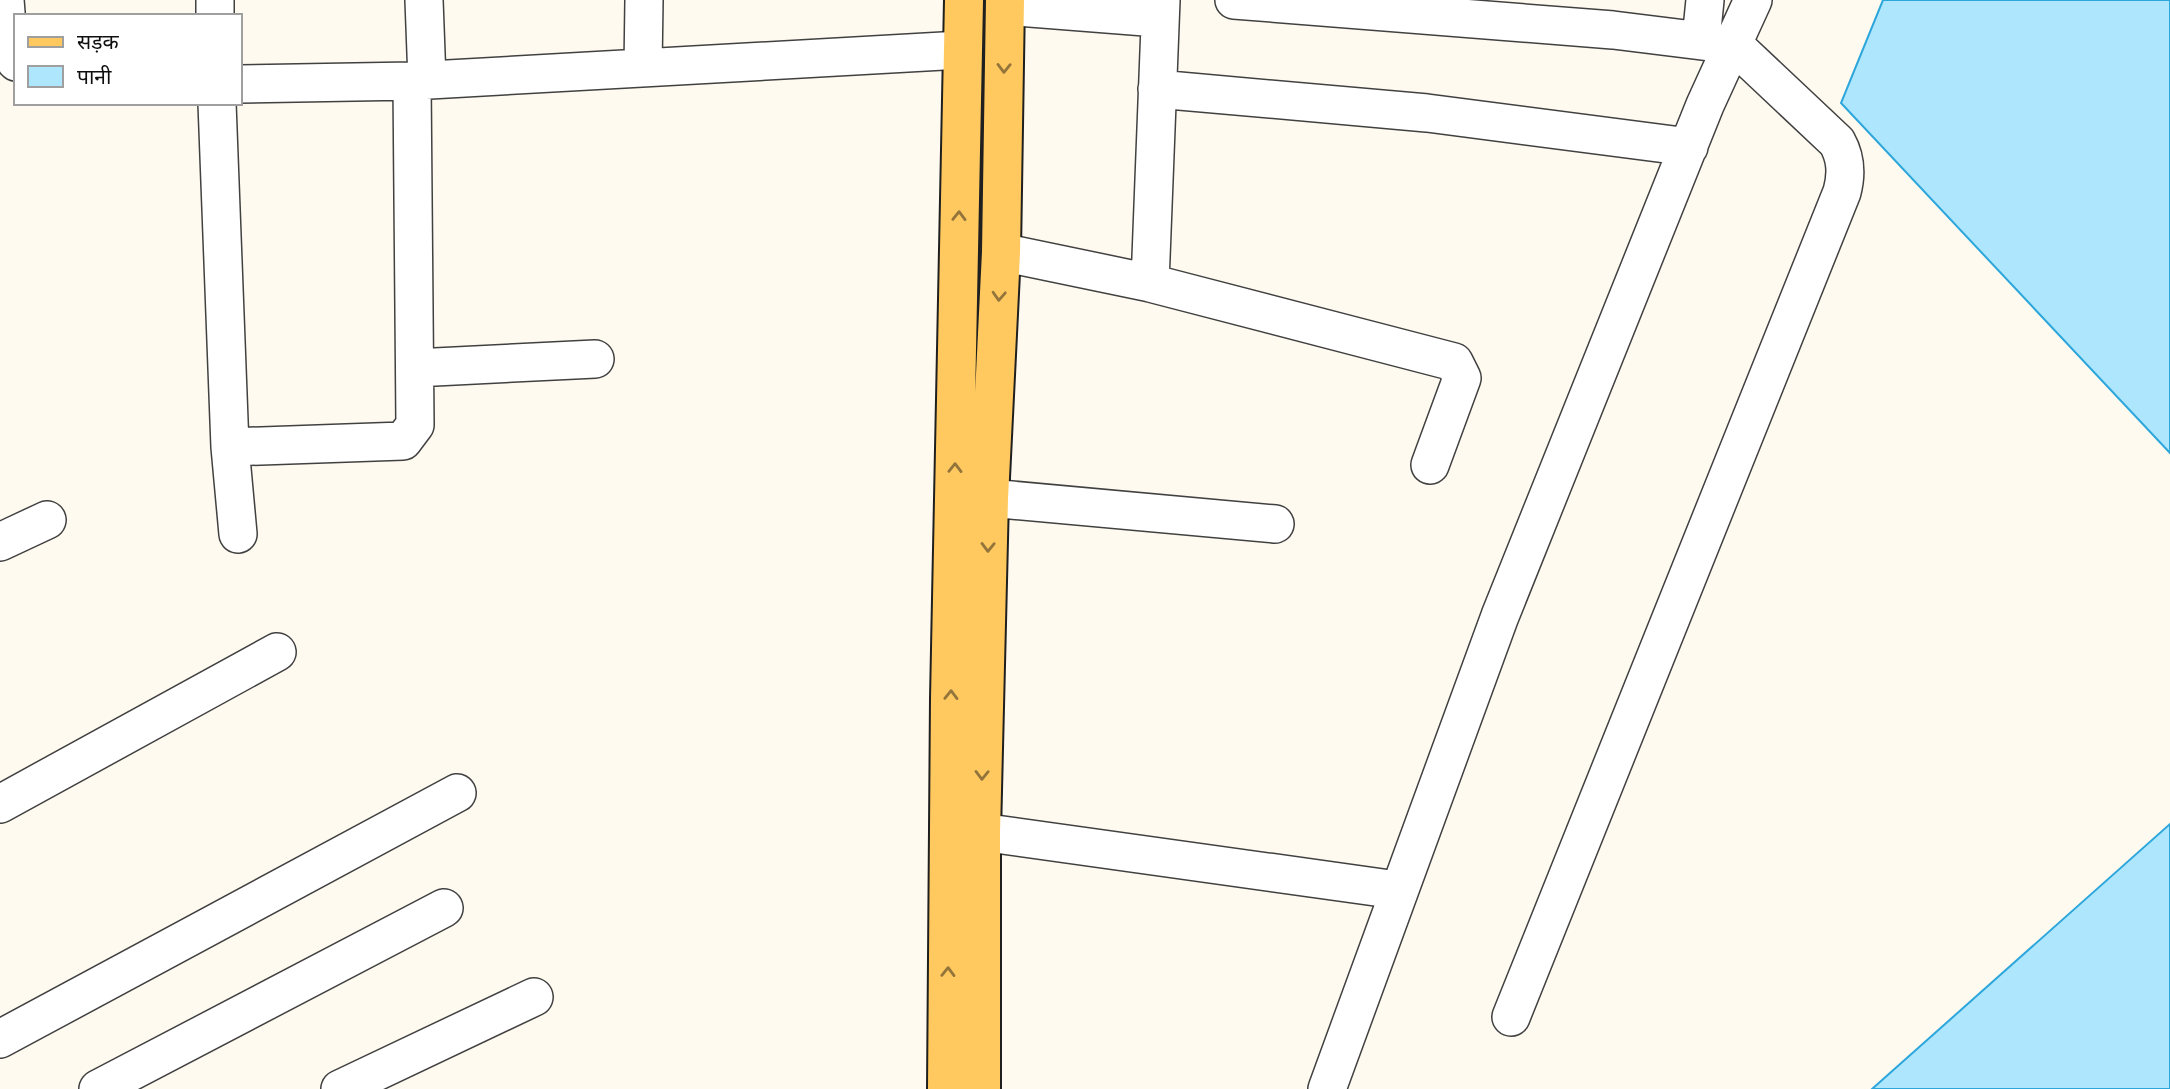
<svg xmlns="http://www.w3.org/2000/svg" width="2170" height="1089" font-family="'Libre Baskerville','Noto Sans Devanagari',serif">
<rect width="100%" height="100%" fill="#fffaef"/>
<!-- water -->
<path fill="#ade6fd" stroke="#2ca6db" stroke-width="2" d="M1883 0H2170V453L1841 103Z
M2170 824V1089H1872Z"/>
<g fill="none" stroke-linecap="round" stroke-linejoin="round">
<!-- street casing -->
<g stroke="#414141" stroke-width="40">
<path id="street" d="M5 0 8 38 16 62
M215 0V16
M424 0 427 80
M1234 0 1613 30 1734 45 1837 142C1846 158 1847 173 1842 192L1511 1017
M1005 6 1158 18
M1701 40 1705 0
M643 68 644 0
M240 84 412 81 961 50
M1157 89 1427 113 1689 147
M217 103 230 447 238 534
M1001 252 1150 283 1454 362 1462 378 1430 465
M1150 283 1161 0
M415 368 595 359
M230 447 403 441 415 425 412 81
M989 498 1275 524
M0 542 47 520
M0 804 277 652
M981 832 1397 890
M0 1039 457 793
M98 1089 444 908
M340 1089 534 997
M1327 1089 1500 616 1705 105 1753 0"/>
</g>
<!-- primary casing -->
<g stroke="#1f1f1f" stroke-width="42">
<path id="primary" d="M947 1089 950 699 964 0
M981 1089V832L989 498 1001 252 1005 0"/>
</g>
<!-- street -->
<use href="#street" stroke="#fff" stroke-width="37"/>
<!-- primary -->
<use href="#primary" stroke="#ffc95f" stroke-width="38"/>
</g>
<!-- one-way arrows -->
<defs><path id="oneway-chevron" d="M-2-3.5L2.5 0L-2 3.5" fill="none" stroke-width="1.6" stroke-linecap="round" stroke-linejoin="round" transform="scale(1.75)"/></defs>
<g stroke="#93753b">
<use href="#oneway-chevron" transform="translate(1004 68) rotate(91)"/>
<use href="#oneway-chevron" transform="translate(959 216) rotate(-89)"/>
<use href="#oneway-chevron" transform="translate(999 296) rotate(93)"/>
<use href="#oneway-chevron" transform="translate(955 468) rotate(-89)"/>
<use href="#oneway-chevron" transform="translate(988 547) rotate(91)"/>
<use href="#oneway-chevron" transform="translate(951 695) rotate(-89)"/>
<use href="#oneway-chevron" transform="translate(982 775) rotate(91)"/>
<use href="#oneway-chevron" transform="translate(948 972) rotate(-89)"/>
</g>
<!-- legend -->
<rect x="14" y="14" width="228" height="91" fill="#ffffff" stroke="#9f9f9f" stroke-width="2"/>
<rect x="28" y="37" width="35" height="10" fill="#ffc95f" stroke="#9f9f9f" stroke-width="2"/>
<text x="77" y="49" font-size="21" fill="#0e0e0e">सड़क</text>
<rect x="28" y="66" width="35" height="21" fill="#ade6fd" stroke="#9f9f9f" stroke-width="2"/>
<text x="77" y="84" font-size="21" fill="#0e0e0e">पानी</text>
</svg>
